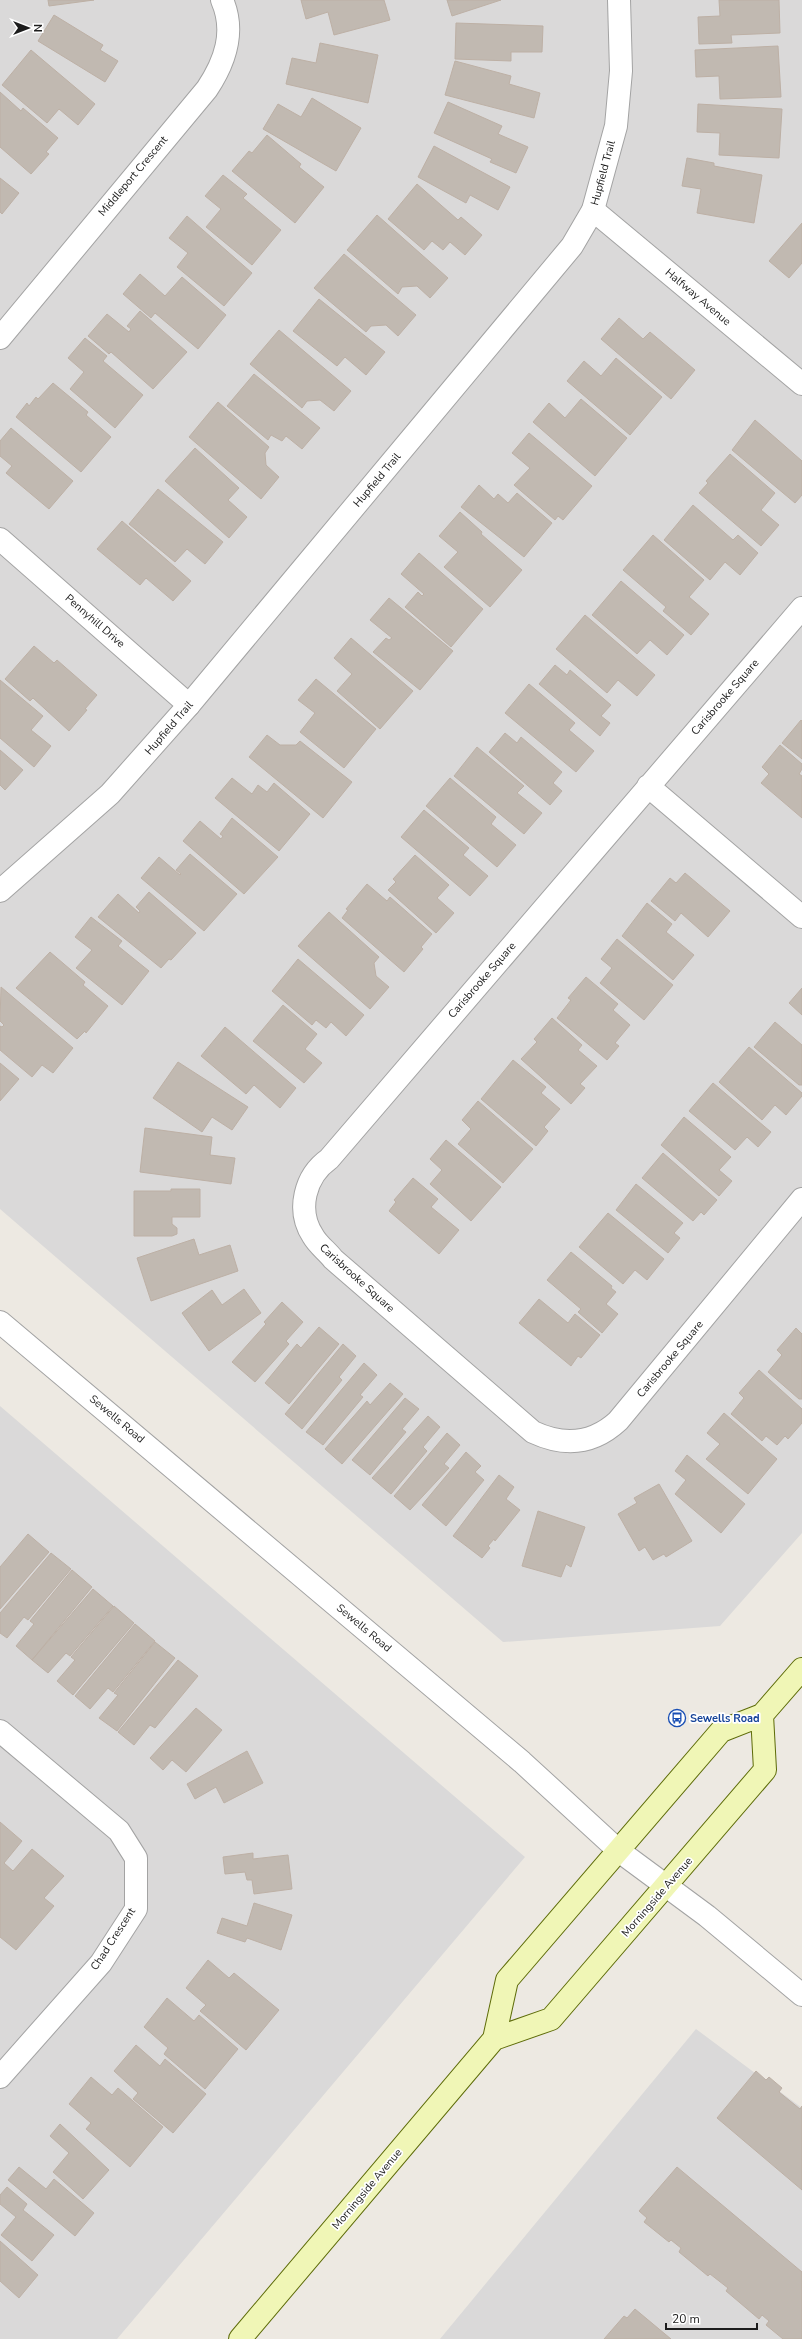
<svg xmlns="http://www.w3.org/2000/svg" width="802" height="2339" font-family="'Nunito Sans',sans-serif">
<rect width="100%" height="100%" fill="#ede9e2"/>
<!-- residential -->
<path fill="#dad9d9" d="M0 0H802V1533L720 1626 503 1642 0 1209Z
M0 1406 525 1857 117 2339H0Z
M696 2029 802 2108V2339H440Z"/>
<!-- building -->
<path fill="#c1b9b1" stroke="#bdb0a5" d="M48 0H94L49 6Z
M301 0H384L390 20 334 35 328 12 306 19Z
M447 0H501L452 16Z
M719 0H779L780 33 731 35 732 43 699 44 698 17 720 16Z
M54 15 103 45 100 50 118 61 105 82 38 41Z
M456 23 543 26 542 52H511V61L455 59Z
M320 43 378 55 368 103 286 84 292 58 316 63Z
M778 46 781 97 720 99 719 76 696 77 695 50Z
M31 50 95 104 78 125 59 109 47 123 2 85Z
M455 61 511 76 509 84 540 93 534 118 445 95Z
M0 92 21 111 23 108 58 138 46 152 49 154 31 174 0 147Z
M312 98 361 128 336 171 263 129 278 104 301 117Z
M448 102 502 126 498 134 528 147 516 173 490 162 492 159 434 133Z
M698 104 782 109 779 158 719 155 720 133 697 132Z
M267 135 301 164 299 167 324 187 295 223 232 171 249 151 252 153Z
M434 146 510 187 498 210 470 195 466 203 418 177Z
M687 158 714 163V166L762 175 754 223 697 213 701 189 682 186Z
M223 175 247 194 243 198 281 230 252 265 206 227 221 209 205 196Z
M0 178 19 193 2 214 0 212Z
M417 184 458 220 461 217 482 235 465 255 450 242 443 250 432 241 424 250 388 219Z
M377 215 448 278 430 298 417 286 402 287 398 294 347 250Z
M187 216 252 273 224 306 177 267 188 253 169 238Z
M802 223V263L789 278 769 261Z
M344 254 416 315 398 336 386 325 371 326 366 332 314 288Z
M140 274 165 296 182 277 226 315 198 349 155 313 151 318 123 294Z
M319 299 385 352 366 375 345 357 337 366 293 331Z
M140 311 187 352 153 389 111 352 109 354 88 336 107 314 129 332 131 329 127 326Z
M619 318 643 339 650 332 695 370 671 399 601 339Z
M279 330 351 391 334 411 320 400 307 401 302 408 250 364Z
M85 338 107 356 103 361 143 395 115 428 70 389 84 372 68 358Z
M616 358 662 397 630 435 567 381 584 361 601 376Z
M254 374 320 428 302 449 286 436 282 441 271 435 268 440 227 406Z
M53 383 88 412 86 415 111 437 81 472 16 417 27 403 29 406 36 397 38 399Z
M581 399 627 438 595 476 533 422 549 403 565 418Z
M218 402 269 447 265 453 266 465 279 477 261 499 189 437Z
M755 420 802 461V495L795 503 732 450Z
M11 428 73 481 49 509 6 473 12 466 0 456V441Z
M529 433 592 486 563 520 558 516 555 520 514 485 530 468 512 453Z
M195 448 239 488 228 500 247 517 229 538 165 481Z
M730 454 775 493 761 510 779 525 761 546 699 493 708 483 706 481Z
M479 485 494 499 498 494 508 503 517 493 552 523 524 557 461 507Z
M158 489 223 542 205 564 187 549 175 562 129 524Z
M693 505 733 540 738 535 758 553 740 575 725 562 710 580 664 540Z
M460 512 482 532 481 534 522 570 490 607 444 567 458 552 439 536Z
M122 521 191 581 173 601 146 578 140 585 97 549Z
M653 535 704 580 689 597 709 614 691 635 663 611 666 607 623 570Z
M419 553 483 609 451 647 405 607 418 592 422 596 424 594 401 574Z
M621 581 684 635 667 655 650 640 637 654 592 615Z
M389 598 453 651 420 690 373 652 386 638 389 640 392 638 370 620Z
M585 615 655 675 637 696 618 680 607 693 556 649Z
M351 638 413 691 380 729 337 691 352 674 334 658Z
M34 646 54 663 57 660 97 695 85 709 87 710 69 731 33 698 30 701 5 679Z
M555 665 567 675 570 670 611 705 601 716 610 723 600 736 539 684Z
M316 679 376 729 344 768 300 732 315 713 298 700Z
M0 680 43 716 31 730 51 746 34 767 0 738Z
M529 684 575 723 569 730 594 751 576 772 505 713Z
M801 720 802 721V759L782 743Z
M505 733 517 743 521 737 562 772 553 783 562 791 550 805 489 752Z
M267 735 280 745H296L300 741 352 782 323 818 249 757Z
M780 745 802 764V769L799 774 802 776V818L761 783 769 774 762 767Z
M477 747 524 786 517 793 542 813 524 834 454 776Z
M0 750 23 770 5 790 0 785Z
M232 778 252 794 258 785 267 792 274 783 310 814 279 851 215 798Z
M450 778 496 817 491 824 516 845 497 867 426 806Z
M424 810 469 848 463 855 488 876 470 896 401 837Z
M232 818 278 857 244 894 183 841 200 821 221 839 223 836 220 834Z
M190 854 237 894 204 931 141 878 159 857 180 875 181 874 176 870Z
M415 855 449 885 437 898 454 913 436 933 388 890 396 882 393 879Z
M685 873 730 911 708 937 681 913 675 921 651 901 670 878 676 883Z
M367 884 387 901 390 897 432 934 421 947 423 949 404 972 342 918 348 910 346 909Z
M149 892 196 933 171 960 169 959 161 968 98 917 118 894 139 913 140 911 136 907Z
M647 903 672 924 666 932 694 955 673 980 622 936Z
M329 912 379 957 374 963 376 976 389 987 370 1009 298 946Z
M91 917 122 941 118 946 149 971 122 1005 76 968 92 950 75 937Z
M617 939 673 985 644 1020 600 983 612 968 601 959Z
M50 952 85 982 83 985 108 1006 86 1033 85 1031 77 1039 16 988Z
M298 959 364 1015 346 1036 331 1022 326 1028 316 1020 312 1025 272 991Z
M586 977 618 1004 613 1010 630 1025 615 1043 619 1046 607 1060 557 1018 571 1000 568 998Z
M1 987 73 1048 53 1073 42 1065 32 1077 0 1050V1026L2 1027 4 1025 0 1021Z
M802 988V1015L789 1003Z
M283 1005 317 1034 305 1049 322 1063 304 1083 253 1041Z
M552 1018 582 1045 578 1050 597 1066 580 1084 585 1088 571 1104 521 1059 537 1042 534 1039Z
M775 1022 802 1045V1085H799L754 1047Z
M225 1027 296 1088 280 1108 254 1085 246 1094 201 1056Z
M749 1047 802 1093V1096L786 1115 775 1105 762 1120 719 1082Z
M513 1060 546 1087 541 1093 560 1109 544 1127 548 1131 536 1146 481 1099Z
M178 1062 248 1107 232 1130 212 1117 202 1132 153 1098Z
M0 1063 19 1079 0 1101Z
M713 1083 771 1132 758 1147 747 1137 735 1150 689 1111Z
M478 1101 533 1149 503 1183 458 1144 471 1129 462 1120Z
M684 1117 731 1157 719 1170 732 1181 719 1196 661 1145Z
M145 1128 212 1137 210 1155 235 1158 231 1184 140 1172Z
M446 1140 501 1187 471 1221 430 1184 442 1170 430 1159Z
M663 1153 717 1200 704 1215 701 1212 693 1221 642 1178Z
M413 1178 438 1199 431 1207 459 1230 439 1254 389 1211 396 1202 394 1200Z
M636 1184 683 1223 674 1233 680 1238 668 1253 616 1210Z
M171 1189H200V1217H172V1224L177 1228V1234L172 1236H134V1191H171Z
M608 1213 664 1259 647 1280 635 1270 623 1284 579 1247Z
M194 1239 199 1255 230 1245 238 1271 151 1301 137 1258Z
M571 1252 612 1286 611 1288 616 1292 606 1304 618 1314 602 1333 578 1312 581 1309 547 1280Z
M244 1289 261 1313 209 1351 182 1313 212 1290 222 1305Z
M539 1299 568 1323 575 1314 600 1335 581 1358 578 1356 571 1366 519 1323Z
M282 1302 303 1322 286 1341 289 1344 255 1382 232 1362 266 1324 264 1322Z
M319 1327 339 1344 289 1404 265 1383 297 1344 301 1348Z
M796 1328 802 1334V1399H799L768 1372 782 1355 777 1350Z
M343 1344 356 1356 339 1377 342 1380 302 1429 285 1414Z
M364 1363 377 1375 360 1395 363 1397 323 1445 306 1432Z
M759 1370 802 1409V1423L788 1439 785 1436 777 1445 766 1436 762 1441 731 1414 744 1398 739 1393Z
M390 1383 403 1394 342 1464 325 1449 367 1401 370 1405Z
M405 1398 419 1409 402 1429 406 1432 370 1475 352 1460Z
M724 1413 777 1459 748 1494 706 1459 720 1444 707 1433Z
M428 1416 440 1427 423 1447 427 1451 391 1494 372 1478Z
M447 1433 460 1445 444 1464 449 1468 410 1510 394 1496Z
M466 1452 481 1466 475 1472 484 1480 446 1526 422 1505Z
M687 1455 745 1504 721 1533 675 1494 686 1480 675 1471Z
M499 1475 514 1487 506 1499 520 1510 495 1541 494 1539 488 1546 490 1548 482 1558 453 1536Z
M659 1484 692 1541 666 1557 664 1554 653 1560 645 1547 639 1551 618 1514 637 1503 634 1498Z
M538 1511 585 1527 571 1567 566 1564 561 1577 522 1566Z
M28 1534 49 1552 0 1609V1567Z
M51 1553 71 1569 28 1620 24 1617 7 1638 0 1633V1613Z
M72 1570 92 1587 32 1660 16 1646 34 1624 30 1621Z
M93 1589 113 1606 70 1656 66 1653 48 1673 32 1660Z
M114 1606 134 1623 73 1695 57 1681 75 1660 71 1657Z
M135 1624 155 1641 113 1692 108 1688 90 1709 75 1696Z
M155 1642 175 1658 117 1731 99 1718 118 1695 114 1693Z
M178 1660 198 1676 155 1728 150 1725 134 1745 118 1732Z
M196 1708 222 1730 186 1772 172 1760 163 1770 150 1758Z
M247 1751 263 1783 224 1803 216 1787 195 1799 187 1784Z
M0 1822 22 1841 4 1863 13 1871 32 1849 64 1876 44 1898 54 1906 16 1950 0 1937Z
M253 1853V1859L288 1855 292 1889 254 1894 252 1880H247L245 1872 225 1874 223 1857Z
M254 1903 292 1915 281 1950 247 1938 245 1942 217 1933 222 1918 247 1926Z
M208 1960 229 1978 234 1973 279 2010 246 2050 200 2011 206 2005 186 1988Z
M167 1998 194 2021 199 2015 238 2049 205 2089 164 2054 168 2048 144 2027Z
M136 2045 160 2066 165 2059 206 2094 173 2133 133 2099 138 2093 114 2071Z
M756 2071 766 2080 769 2077 782 2088 779 2092 800 2109 802 2106V2190L717 2118Z
M91 2077 112 2095 118 2088 163 2127 130 2167 86 2129 91 2123 69 2104Z
M60 2124 109 2170 83 2199 53 2172 69 2153 50 2136Z
M19 2167 46 2189 54 2179 94 2213 75 2236 8 2180Z
M677 2167 802 2272V2339H783L766 2325 769 2321 762 2315 759 2319 726 2291 728 2288 710 2274 708 2276 679 2252 681 2248 671 2240 669 2242 644 2222 647 2218 639 2211Z
M7 2187 27 2204 23 2210 54 2235 32 2261 1 2235 16 2217 0 2204V2195Z
M0 2241 38 2275 19 2298 0 2281Z
M635 2309 671 2339H604L624 2316 627 2318Z"/>
<g fill="none" stroke-linecap="round" stroke-linejoin="round">
<!-- minor casing -->
<g stroke="#a3a3a3" stroke-width="24">
<path id="minor" d="M593 210 802 384
M0 338 207 89C225 62 236 32 222 0
M0 539 189 705
M802 608 329 1159C305 1176 296 1210 313 1236 318 1245 327 1251 333 1259L533 1432C563 1446 592 1445 618 1421L802 1199
M648 786 802 917
M0 1731 119 1831 136 1858V1909L101 1963 0 2077"/>
</g>
<!-- tertiary casing -->
<g stroke="#a3a3a3" stroke-width="24">
<path id="tertiary" d="M0 891 110 794 189 705 572 246 593 210 616 126 621 71 619 0
M0 1322 522 1762 619 1851 707 1916 802 1995"/>
</g>
<!-- secondary casing -->
<g stroke="#5e6c09" stroke-width="24">
<path id="secondary" d="M494 2039 551 2019 765 1770 762 1715
M240 2339 494 2039 507 1980 721 1731 762 1715 802 1669"/>
</g>
<!-- minor -->
<use href="#minor" stroke="#fff" stroke-width="22"/>
<!-- tertiary -->
<use href="#tertiary" stroke="#fff" stroke-width="22"/>
<!-- secondary -->
<use href="#secondary" stroke="#f0f6b6" stroke-width="22"/>
</g>
<!-- icons -->
<defs>
<g id="bus-ring" transform="scale(0.9)"><circle r="9.5" fill="#fff" stroke="#1a4fb4" stroke-width="1.5"/><path d="M-5-6H5V4H4V6H2V4H-2V6H-4V4H-5ZM-3.5-4V0h7V-4ZM-3.5 1.2v1.5H-2V1.2ZM2 1.2v1.5H3.5V1.2Z" fill="#1a4fb4"/></g>
</defs>
<g fill-rule="evenodd">
<use href="#bus-ring" x="677" y="1718"/>
</g>
<g text-anchor="middle" dominant-baseline="central" stroke-width="3.5" stroke-linejoin="round" paint-order="stroke">
<!-- street labels -->
<g font-size="11" fill="#1c1c1c" stroke="#fff">
<text transform="translate(603 173) rotate(-75)">Hupfield Trail</text>
<text transform="translate(133 176) rotate(-50)">Middleport Crescent</text>
<text transform="translate(698 297) rotate(40)">Halfway Avenue</text>
<text transform="translate(377 480) rotate(-50)">Hupfield Trail</text>
<text transform="translate(95 621) rotate(41)">Pennyhill Drive</text>
<text transform="translate(725 697) rotate(-49)">Carisbrooke Square</text>
<text transform="translate(169 728) rotate(-49)">Hupfield Trail</text>
<text transform="translate(482 980) rotate(-49)">Carisbrooke Square</text>
<text transform="translate(357 1278) rotate(42)">Carisbrooke Square</text>
<text transform="translate(670 1359) rotate(-50)">Carisbrooke Square</text>
<text transform="translate(117 1419) rotate(40)">Sewells Road</text>
<text transform="translate(364 1628) rotate(40)">Sewells Road</text>
<text transform="translate(657 1897) rotate(-49)">Morningside Avenue</text>
<text transform="translate(113 1939) rotate(-57)">Chad Crescent</text>
<text transform="translate(367 2189) rotate(-50)">Morningside Avenue</text>
</g>
<!-- transit labels -->
<g font-size="11" font-weight="bold" fill="#164399" stroke="#fff" text-anchor="start">
<text x="690" y="1718">Sewells Road</text>
</g>
</g>
<!-- north arrow -->
<g transform="translate(28 28) rotate(90)" stroke="#ffffff" stroke-width="3" paint-order="stroke">
<path d="M0-3L7 15L0 10L-7 15Z" fill="#1c1c1c"/>
<text y="-6" font-size="11" font-weight="bold" text-anchor="middle" fill="#1c1c1c">N</text>
</g>
<!-- scale -->
<path d="M666 2323v6h91v-6" fill="none" stroke="#1c1c1c" stroke-width="2"/>
<text x="672" y="2323" font-size="12" fill="#1c1c1c" stroke="#ffffff" stroke-width="3" paint-order="stroke">20 m</text>
</svg>
